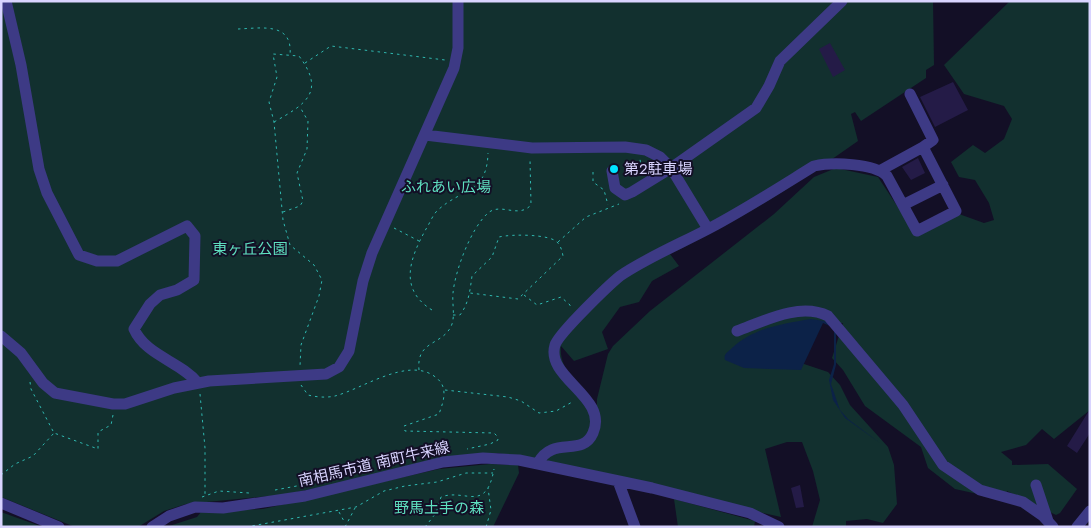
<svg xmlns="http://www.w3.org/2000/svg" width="1091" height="528" font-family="Jost,'Noto Sans JP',sans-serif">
<rect width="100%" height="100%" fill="#130f26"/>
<!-- green -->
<path fill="#12302f" d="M1 1H933L934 65 926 70V78L861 121 855 112 851 114 858 141C798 184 736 222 670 254L679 266 652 281 639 302 620 307 602 332 608 349 574 361 561 346C558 370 583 390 597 407V399L608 354 613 346 650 311 774 214 814 177 836 168 878 177 915 233 959 214 984 223 994 220 989 203 975 180 959 177 951 162 973 145 985 153 1004 139 1012 119 1004 106 964 94 944 65 1010 1H1090V410L1054 439 1042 429 1026 445 1001 452 1012 461V465L1048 464 1077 489 1060 513 1056 515 1007 491 1005 500 955 489 928 468 921 447 865 406 843 370 832 358 843 323H814L795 361 828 372 840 385 850 405 888 447 894 465 897 504 883 523 867 519 846 521V527H812L820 500 813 471 802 442H787L765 449 781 517 498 453 281 495 186 504 164 511 138 527H75L1 497Z
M490 464 518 465 519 473 493 527H166L197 517 201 512 263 509 439 469Z
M674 499 755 521 754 527H678Z
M1 512 37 525 40 527H1Z"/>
<!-- water -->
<path fill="#0c2248" d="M811 319 824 321 830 324 836 331V365L831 384 840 410 848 419 880 443 845 418 833 400 829 380 834 364V331L832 327 823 323 801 370 744 368 725 360C723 354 728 352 732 348 754 328 781 324 811 319Z"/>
<!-- building -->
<path fill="#241b47" d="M830 43 845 70 833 77 819 49Z
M953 82 968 110 935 127 920 97Z
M918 158 925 173 911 180 902 167Z
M1090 409V433L1077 453 1067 446Z
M800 485 804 507 796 508 791 488Z"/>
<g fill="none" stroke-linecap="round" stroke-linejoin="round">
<!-- path -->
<path stroke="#2fb8b0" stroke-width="1" stroke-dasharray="2.5 4" stroke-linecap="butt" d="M238 29C262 28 293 22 290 55
M305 63 331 46 445 60
M274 122C306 104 326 92 299 56L273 54 277 77 269 102 274 122 283 220 290 245 314 265 322 280 319 296 301 345 300 366
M635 171 641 169 640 159
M593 172V182L604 190 608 205
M283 212 300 206 303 201 297 173 307 149 308 121 300 107
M394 228 419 241
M558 242 586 217 619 204
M524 295 537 305 561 297 570 305 571 309
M432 310C398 289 410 258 426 229 430 223 433 214 438 210 462 188 487 194 488 153
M453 315H460C469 303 470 290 472 276L492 257 499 237C511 234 549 234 557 242 561 246 562 251 563 256L518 299 470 293
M419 370C416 339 444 346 452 324 455 315 452 303 453 293 455 271 471 228 488 213 501 202 518 219 531 205L530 159
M30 382 31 389 54 433 98 449V432L111 425 113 415
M301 385 308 395C316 397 326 398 335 396 362 389 407 357 434 376 449 386 444 400 439 414L404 426 405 431 494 433 497 436 498 440 490 444 467 449
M445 390 508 397 521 401 539 413 556 411 574 401
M200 394 205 448V495
M1 475 15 464 33 456 54 433
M275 490 313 483
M202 497 219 491 249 493
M339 512 345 523
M246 527 356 507 384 491 405 486 437 482 466 473H493
M345 527 355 508
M425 527 436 513 441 497C465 488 486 514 494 469
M486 527 491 510 488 488"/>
<!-- minor -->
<path stroke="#3d3a85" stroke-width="11" d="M6 1 21 65 39 169 47 193 79 255 97 261H117L187 226 195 236 194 280 177 290 160 295 150 304 134 329C146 356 180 361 198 383
M910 94 933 140 923 147
M425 135 532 148 625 147 646 150 660 157 671 168 708 229
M612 171 615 188 625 195 632 192 671 168 756 108 769 86 780 61 842 1
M903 205 943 185
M737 331C764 321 800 302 828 316L903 405 943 465 980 490 1023 502 1043 516 1053 527
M1 336 21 353 43 383 55 393 113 404H125L174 388 209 381 326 374 339 367 349 351 363 281 372 253 454 68 458 48V1
M538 463C553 435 582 458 593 433 609 397 545 378 555 345 559 333 609 285 620 276 646 258 682 243 710 228 746 209 780 187 814 166 832 162 874 163 887 176L917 231 956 211 923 147 881 170
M618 481 635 527
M1036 485 1048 521
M1 503 59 527
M152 527 169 516 195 507 223 508 305 496 443 462 483 458 519 460 652 488 750 513 779 527
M1077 527 1090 511"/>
</g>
<!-- markers -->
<circle fill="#00e5ff" stroke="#130f26" stroke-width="2" cx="614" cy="169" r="5"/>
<g text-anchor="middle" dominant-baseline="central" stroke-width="4" stroke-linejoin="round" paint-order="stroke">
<!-- poi labels -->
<g font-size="15" fill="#d9d4ff" stroke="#130f26" text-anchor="start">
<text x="624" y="169">第2駐車場</text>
</g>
<!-- park labels -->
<g font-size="15" fill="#5fe0c0" stroke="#130f26">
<text x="446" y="187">ふれあい広場</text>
<text x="250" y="249">東ヶ丘公園</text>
<text x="439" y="508">野馬土手の森</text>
</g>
<!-- street labels -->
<g font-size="15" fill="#d9d4ff" stroke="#130f26">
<text transform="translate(374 464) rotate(-13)">南相馬市道 南町牛来線</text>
</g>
</g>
<!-- border -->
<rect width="1091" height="528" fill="none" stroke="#d9d4ff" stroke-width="5"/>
</svg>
